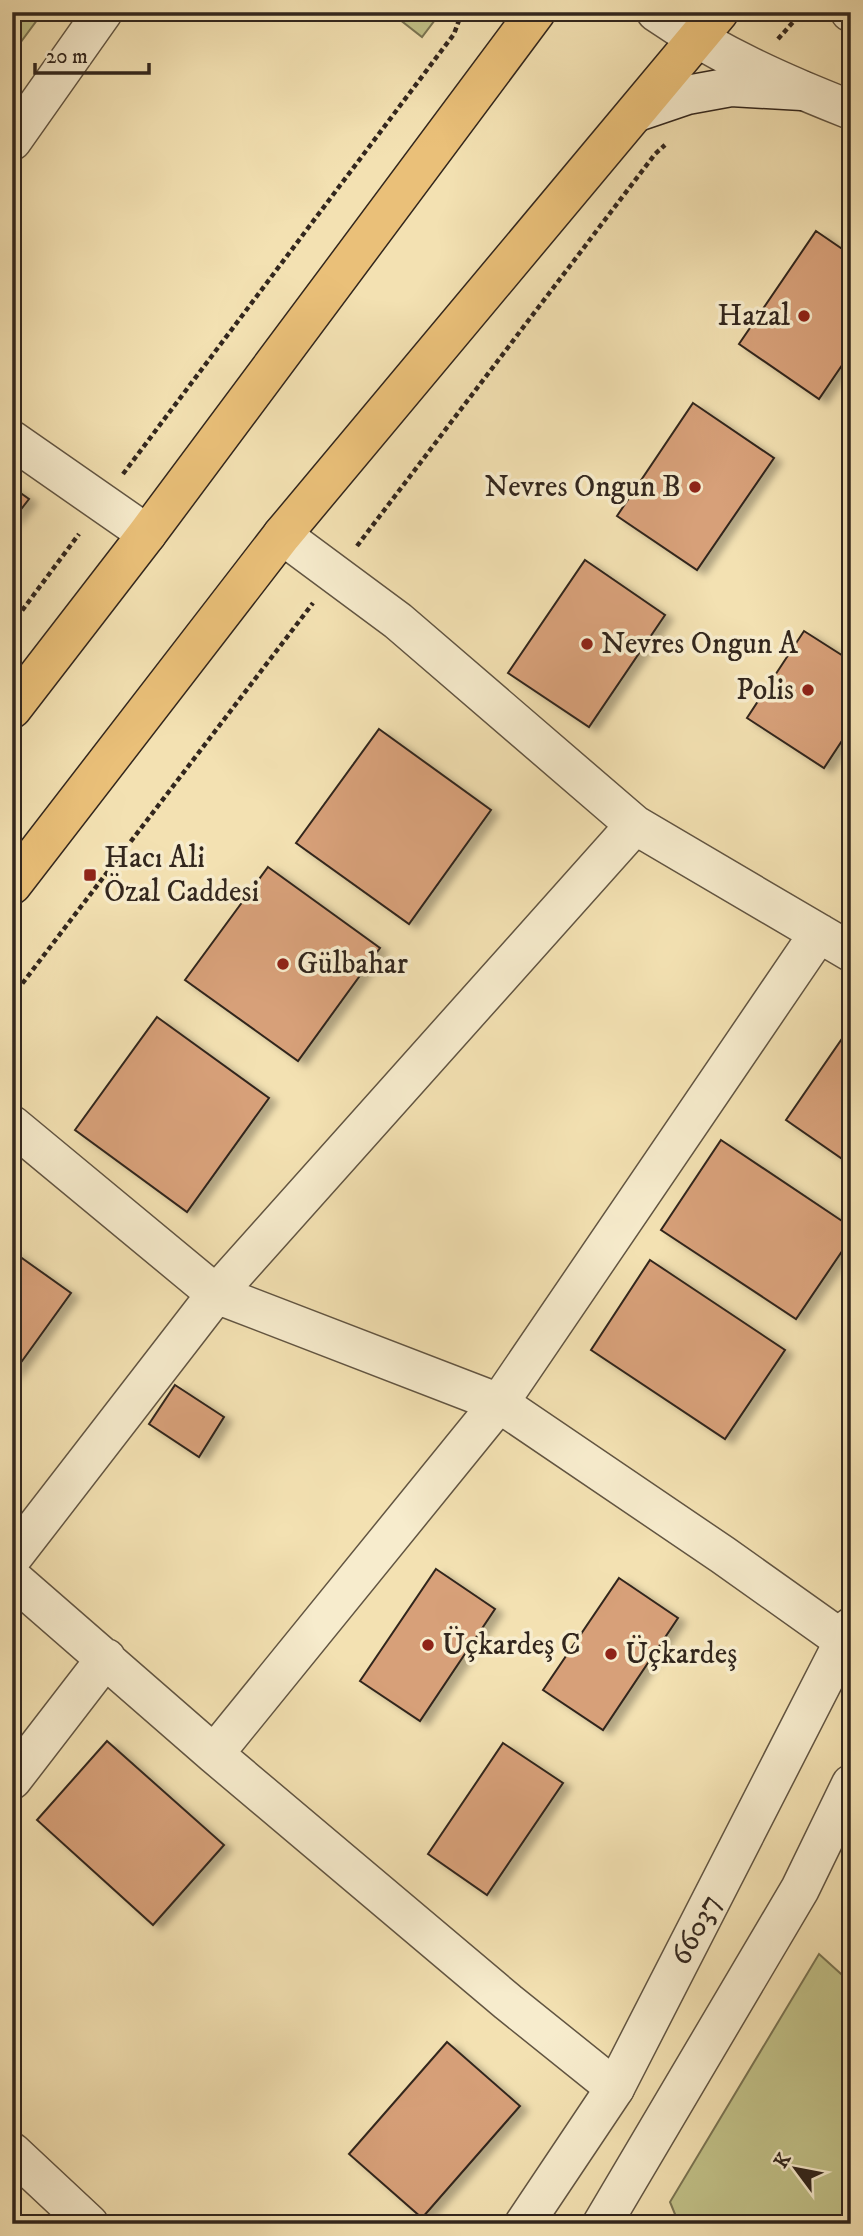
<svg xmlns="http://www.w3.org/2000/svg" width="863" height="2236" font-family="'IM FELL DW Pica',serif">
<defs>
<filter id="shadow"><feDropShadow dx="8" dy="4.5" stdDeviation="3.5" flood-color="#0004"/></filter>
</defs>
<rect width="100%" height="100%" fill="#f3e1b2"/>
<filter id="stains"><feTurbulence type="fractalNoise" baseFrequency=".00286" numOctaves="4"/><feColorMatrix values="0 0 0 0 .2 0 0 0 0 .09 0 0 0 0 .02 0 0 0 .5 -.17"/></filter>
<radialGradient id="worn" r=".72"><stop offset=".6" stop-color="#630" stop-opacity="0"/><stop offset="1" stop-color="#630" stop-opacity=".3"/></radialGradient>
<!-- green -->
<path fill="#c1c188" stroke="#7a7452" stroke-width="2" d="M12 12H43L12 54Z
M390 12H441L422 37Z
M819 1954 851 1983V2224H679L670 2202Z"/>
<!-- building -->
<path fill="#d7a079" stroke="#32261d" stroke-width="2" filter="url(#shadow)" d="M816 231 851 255V352L819 399 739 344Z
M693 403 774 458 697 570 617 516Z
M12 487 29 499 12 521Z
M585 560 665 615 589 727 508 673Z
M804 631 851 661V727L824 768 747 718Z
M379 729 491 810 409 924 296 843Z
M268 867 380 948 298 1061 185 980Z
M157 1017 269 1098 187 1212 75 1130Z
M848 1030 851 1031V1165L786 1120Z
M721 1140 851 1227V1238L796 1319 661 1230Z
M12 1251 71 1293 12 1375Z
M650 1260 785 1350 725 1439 591 1350Z
M175 1385 224 1417 199 1457 149 1424Z
M436 1569 495 1609 420 1721 360 1681Z
M619 1578 678 1618 603 1730 543 1690Z
M107 1741 224 1845 153 1925 37 1820Z
M503 1743 563 1783 487 1895 428 1854Z
M447 2042 520 2106 422 2218 349 2154Z"/>
<g fill="none" stroke-linecap="round" stroke-linejoin="round">
<!-- minor casing -->
<g stroke="#625542" stroke-width="41">
<path id="minor" d="M12 141 103 12
M12 440 147 534
M635 825 851 952
M12 1125 216 1294 499 1403 723 1555 844 1641
M12 1558 216 1294 635 825 398 621 282 535
M12 1578 214 1754 508 2002 615 2088
M214 1754 499 1403 819 933
M12 1780 106 1658
M12 2152 89 2224"/>
</g>
<!-- tertiary casing -->
<g stroke="#625542" stroke-width="41">
<path id="tertiary" d="M656 12C717 54 782 83 851 110
M850 12H851
M524 2224 615 2088 851 1627
M602 2224 800 1889 851 1784"/>
</g>
<!-- secondary casing -->
<g stroke="#32261d" stroke-width="41">
<path id="secondary" d="M637 112 687 95 731 87 802 91"/>
</g>
<!-- primary casing -->
<g stroke="#32261d" stroke-width="41">
<path id="primary" d="M12 709 147 534 536 12
M12 885 282 535 719 12"/>
</g>
<!-- path -->
<path stroke="#32261d" stroke-width="4.5" stroke-dasharray="5 3.5" stroke-linecap="butt" d="M778 39 802 12
M123 474 454 34 462 12
M357 546 655 154 665 145
M12 624 79 534
M12 997 313 603"/>
<!-- minor -->
<use href="#minor" stroke="#f7eccd" stroke-width="38"/>
<!-- tertiary -->
<use href="#tertiary" stroke="#f7eccd" stroke-width="38"/>
<!-- secondary -->
<use href="#secondary" stroke="#f7eccd" stroke-width="38"/>
<!-- primary -->
<use href="#primary" stroke="#eac079" stroke-width="38"/>
</g>
<!-- markers -->
<g fill="#8f2418" stroke="#f7eccd" stroke-width="2.5">
<circle cx="804" cy="316" r="7"/>
<circle cx="695" cy="487" r="7"/>
<circle cx="587" cy="644" r="7"/>
<circle cx="808" cy="690" r="7"/>
<rect x="83" y="868" width="14" height="14" rx="3.5"/>
<circle cx="283" cy="964" r="7"/>
<circle cx="428" cy="1645" r="7"/>
<circle cx="611" cy="1654" r="7"/>
</g>
<g text-anchor="middle" dominant-baseline="central" stroke-width="7" stroke-linejoin="round" paint-order="stroke">
<!-- poi labels -->
<g font-size="30" fill="#32261d" stroke="#f7eccd" text-anchor="start">
<text x="790" y="316" text-anchor="end">Hazal</text>
<text x="681" y="487" text-anchor="end">Nevres Ongun B</text>
<text x="601" y="644">Nevres Ongun A</text>
<text x="794" y="690" text-anchor="end">Polis</text>
<text x="104" y="858">Hacı Ali<tspan x="104" dy="34">Özal Caddesi</tspan></text>
<text x="297" y="964">Gülbahar</text>
<text x="442" y="1645">Üçkardeş C</text>
<text x="625" y="1654">Üçkardeş</text>
</g>
<!-- street labels -->
<g font-size="30" fill="#32261d" stroke="#f7eccd">
<text transform="translate(696 1930) rotate(-63)">66037</text>
</g>
</g>
<!-- margin -->
<rect width="863" height="2236" fill="none" stroke="#f3e1b2" stroke-width="42"/>
<rect x="14" y="14" width="835" height="2208" fill="none" stroke="#32261d" stroke-width="3.5"/>
<rect x="21" y="21" width="821" height="2194" fill="none" stroke="#32261d" stroke-width="2"/>
<!-- north arrow -->
<g transform="translate(796 2169) rotate(302)" stroke="#f7eccd" stroke-width="5" paint-order="stroke">
<path d="M0-5L12 26L0 18L-12 26Z" fill="#32261d"/>
<text y="-10" font-size="19" font-weight="bold" text-anchor="middle" fill="#32261d">K</text>
</g>
<!-- scale -->
<path d="M35 63v10h114v-10" fill="none" stroke="#32261d" stroke-width="3.5"/>
<text x="46" y="63" font-size="21" fill="#32261d" stroke="#f7eccd" stroke-width="5" paint-order="stroke">20 m</text>
<rect width="100%" height="100%" filter="url(#stains)"/>
<rect width="100%" height="100%" fill="url(#worn)"/>
</svg>
